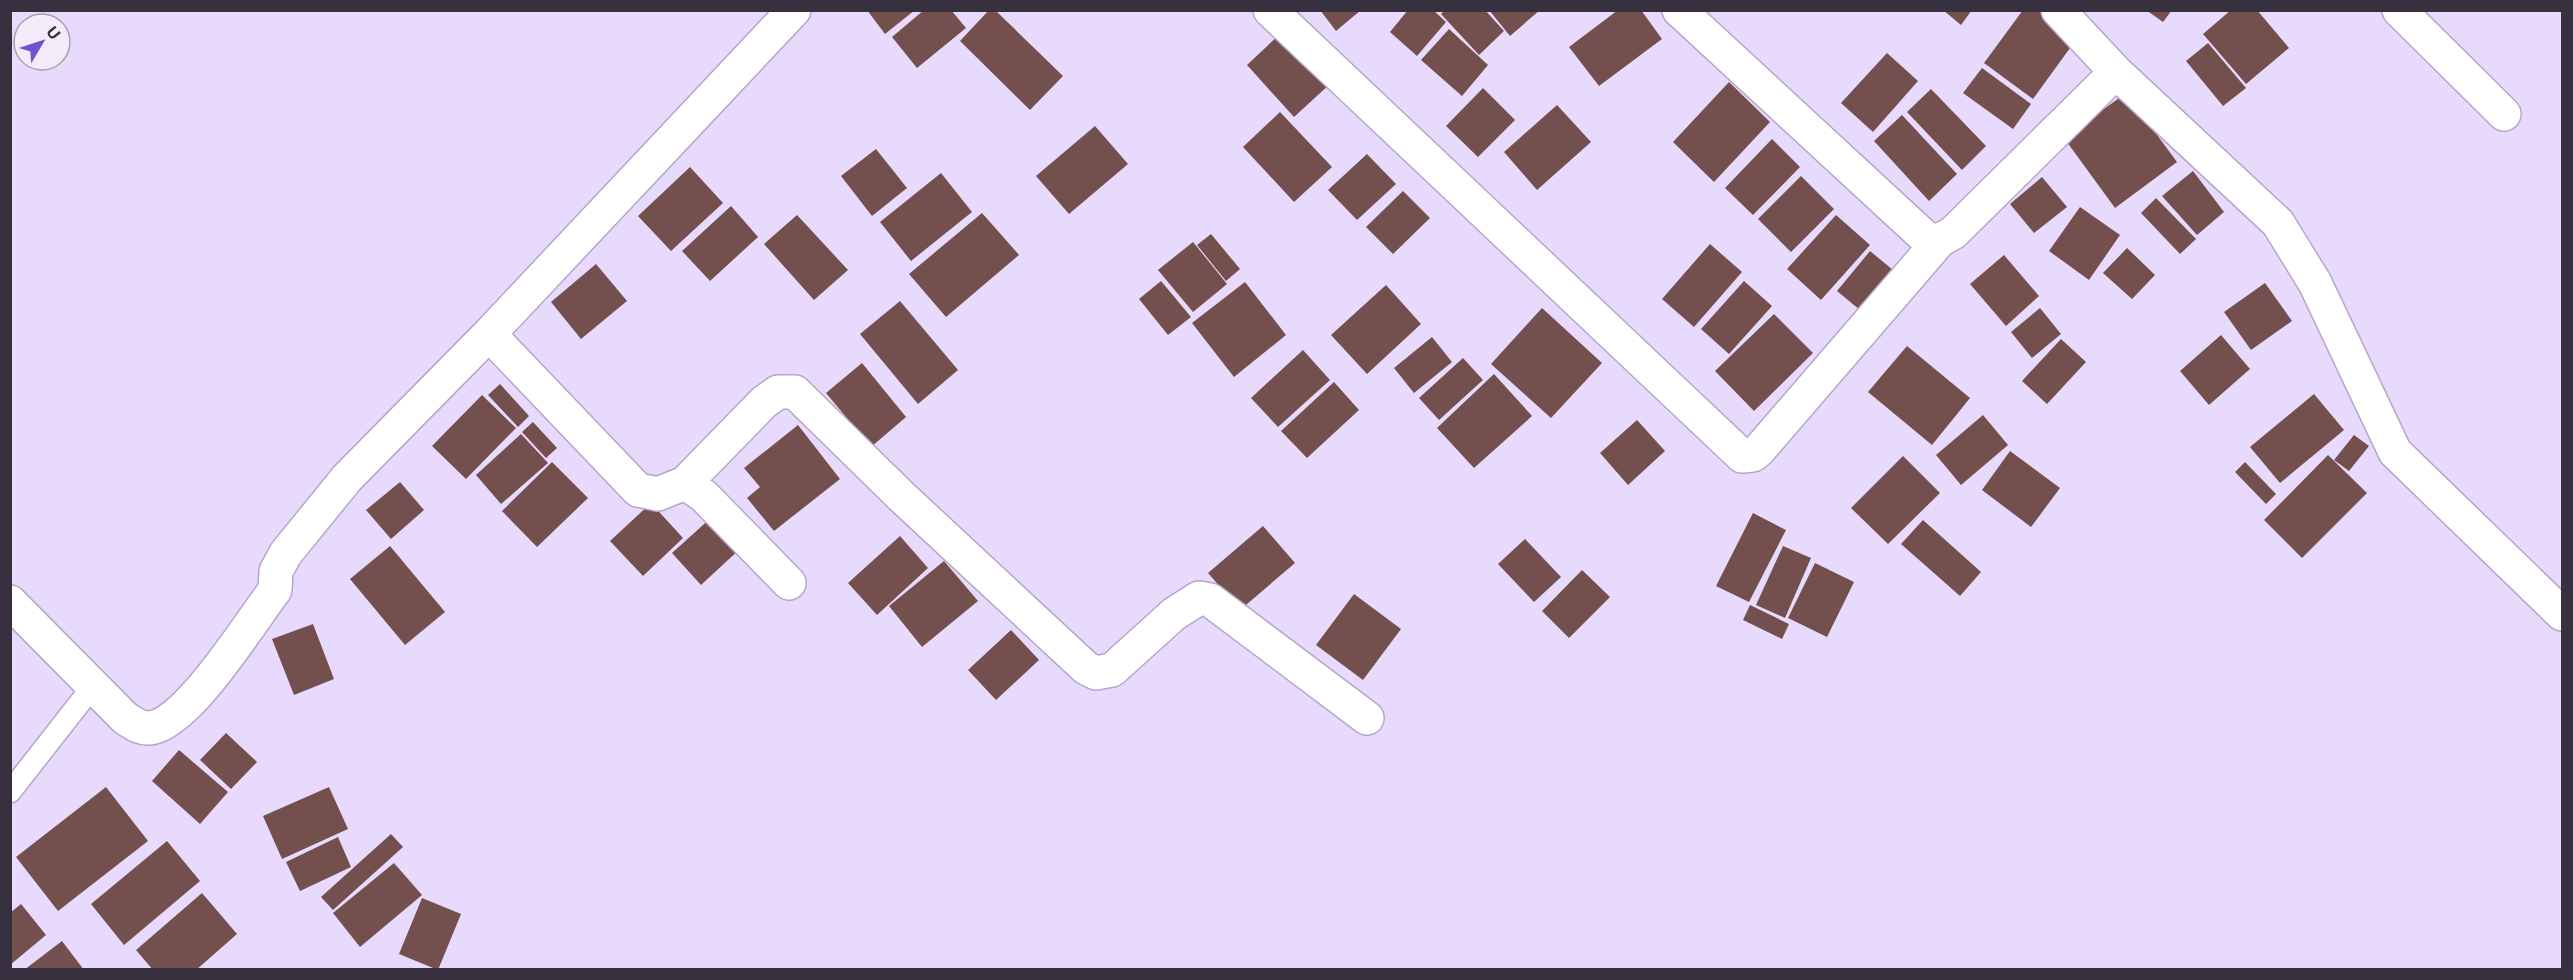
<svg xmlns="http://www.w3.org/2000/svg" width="2573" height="980" viewBox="0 0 2573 980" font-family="'Noto Sans',sans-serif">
	<rect width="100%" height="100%" fill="#e8dafd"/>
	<path fill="#734f4d" d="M867,10h48l-30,24z
		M924,10h27l15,18 -49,40 -25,-31z
		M989,10h6l68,66 -33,34 -70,-69z
		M1320,10h41l-25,21z
		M1408,10h25l13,12 -29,34 -27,-24z
		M1445,10h40l19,21 -25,24 -38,-41z
		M1489,10h51l-30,26z
		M1618,10h23l21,29 -63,47 -30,-39z
		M1943,10h29l-11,15z
		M2023,10h19l36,27 -45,62 -49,-36z
		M2146,10h26l-9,12z
		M2231,10h26l32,38 -43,36 -43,-50z
		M1449,29l39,36 -26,31 -41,-36z
		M1283,31l48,52 -37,34 -47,-52z
		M2208,43l38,45 -23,18 -37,-45z
		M1887,53l31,28 -45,51 -32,-29z
		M1982,68l49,36 -18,25 -50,-36z
		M1729,82l41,40 -56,60 -41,-40z
		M1483,88l32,32 -37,37 -32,-31z
		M1931,89l55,57 -24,24 -55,-58z
		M2126,93l51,69 -62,46 -51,-70z
		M1557,105l34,37 -54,48 -33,-38z
		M1280,112l52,55 -38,35 -51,-55z
		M1902,115l55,59 -28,27 -55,-60z
		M1095,126l33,38 -59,50 -33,-38z
		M1772,139l28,28 -47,48 -28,-27z
		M876,149l31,39 -35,28 -31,-40z
		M1367,154l29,30 -39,36 -29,-30z
		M690,167l33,36 -52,48 -33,-35z
		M2193,171l31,41 -27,23 -35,-39z
		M941,173l31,39 -61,49 -31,-39z
		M1801,176l33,33 -43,43 -33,-33z
		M2042,177l25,30 -33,26 -24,-29z
		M1403,191l27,27 -37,36 -27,-27z
		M2156,198l40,41 -16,15 -39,-41z
		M731,206l27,31 -48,44 -28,-30z
		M2080,207l40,28 -31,45 -40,-29z
		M982,213l37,42 -73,62 -37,-43z
		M797,215l51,55 -34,30 -50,-56z
		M1836,215l34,30 -49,55 -34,-31z
		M1211,234l29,35 -14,12 -29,-36z
		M1193,242l34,42 -34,28 -35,-42z
		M1710,244l32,28 -48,55 -32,-28z
		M2127,248l28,27 -23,24 -29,-26z
		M1870,251l34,28 -33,40 -34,-28z
		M2004,255l35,41 -33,30 -36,-42z
		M596,264l31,37 -46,38 -30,-37z
		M1161,281l30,36 -23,18 -29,-36z
		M1744,281l28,25 -43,48 -28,-25z
		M1245,282l41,53 -52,42 -42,-54z
		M2265,283l27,38 -41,29 -27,-38z
		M1386,285l35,39 -54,50 -36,-39z
		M900,301l58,69 -40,34 -58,-70z
		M1542,308l60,55 -51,55 -60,-54z
		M2040,308l21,26 -29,24 -21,-26z
		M1774,314l39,39 -59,58 -39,-40z
		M2221,335l29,34 -41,36 -29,-34z
		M1432,337l20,25 -38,31 -20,-25z
		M2061,339l25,23 -39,42 -25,-23z
		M1907,346l63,52 -38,47 -64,-53z
		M1303,350l27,30 -52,47 -27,-29z
		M1463,358l20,22 -44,40 -20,-22z
		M862,363l44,54 -35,30 -45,-54z
		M1494,374l38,42 -58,52 -37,-40z
		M1334,382l25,28 -52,48 -26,-27z
		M500,384l29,32 -11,11 -30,-32z
		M2314,394l30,36 -64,53 -30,-36z
		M482,395l34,33 -50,51 -34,-33z
		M1983,415l25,30 -47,40 -25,-30z
		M1637,420l28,31 -37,34 -28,-32z
		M533,422l24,26 -11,10 -24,-26z
		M798,425l42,54 -66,52 -27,-33 13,-11 -16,-19z
		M521,434l27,29 -47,41 -25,-29z
		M2354,435l15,11 -20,25 -15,-11z
		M2010,451l50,37 -29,39 -49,-37z
		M2328,455l39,38 -65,65 -38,-38z
		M1903,456l37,37 -52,51 -37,-36z
		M552,462l36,36 -51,49 -35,-36z
		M2245,462l31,32 -10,10 -31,-32z
		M400,482l24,28 -33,29 -25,-29z
		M651,503l32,35 -40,38 -33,-35z
		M1753,513l33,17 -37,72 -33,-16z
		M713,516l29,31 -41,38 -29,-32z
		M1923,520l58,52 -21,24 -59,-52z
		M1263,526l32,37 -55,47 -32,-37z
		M900,536l28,32 -51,47 -29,-32z
		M1525,539l36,38 -27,25 -36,-38z
		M390,546l55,66 -40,33 -55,-66z
		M1783,546l28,12 -26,60 -29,-13z
		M944,561l34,40 -56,46 -33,-41z
		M1815,563l39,19 -27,55 -39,-19z
		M1582,570l28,27 -41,41 -27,-27z
		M1354,594l47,35 -38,51 -47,-35z
		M1750,605l39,19 -7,15 -39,-19z
		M313,624l21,55 -40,16 -22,-56z
		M1011,630l28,30 -43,40 -28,-30z
		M226,733l31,29 -26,27 -31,-29z
		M179,750l49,42 -28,32 -48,-43z
		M106,787l42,54 -90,70 -42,-54z
		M329,787l19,42 -66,30 -19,-43z
		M391,834l12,13 -70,63 -12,-13z
		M338,837l13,30 -51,24 -14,-29z
		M167,841l33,40 -76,64 -33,-41z
		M394,863l28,32 -62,52 -27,-34z
		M202,893l35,41 -41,36h-43l-17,-20z
		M422,898l39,16 -23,56 -39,-16z
		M21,904l25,31 -36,30v-52z
		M62,941l22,29h-60z"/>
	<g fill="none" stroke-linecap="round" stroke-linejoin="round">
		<g stroke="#b4a7c8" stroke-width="24">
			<path id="lane" d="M10,792l83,-106"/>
		</g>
		<g stroke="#b4a7c8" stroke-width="36">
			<path id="street" d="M1270,10l472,446 11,-1 6,-5 181,-210
				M1679,10l249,230h12l13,-7 163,-161
				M2058,10l58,62 162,151 37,60 80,169 167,162
				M2399,10l105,104
				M489,334l149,156 20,4 27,-11 19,13 85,87
				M685,483l79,-81 14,-10h17l106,104 185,172 10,5 16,-3 62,-56 25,-16 11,2 157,118
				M10,602l115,116c8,5 15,11 25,10 38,-4 101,-107 125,-138l1,-19 10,-18 61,-75 142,-144 305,-324"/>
		</g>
		<use href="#lane" stroke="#fff" stroke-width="21"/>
		<use href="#street" stroke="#fff" stroke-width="33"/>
	</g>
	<rect width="2573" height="980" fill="none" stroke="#37313f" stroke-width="24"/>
	<g transform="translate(42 42) rotate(51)"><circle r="28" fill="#f1ebfa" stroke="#a7a1af" stroke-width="1.5"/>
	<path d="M0-4.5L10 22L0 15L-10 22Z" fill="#6a57d0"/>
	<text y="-9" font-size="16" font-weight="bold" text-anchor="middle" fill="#37313f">U</text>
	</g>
</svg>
